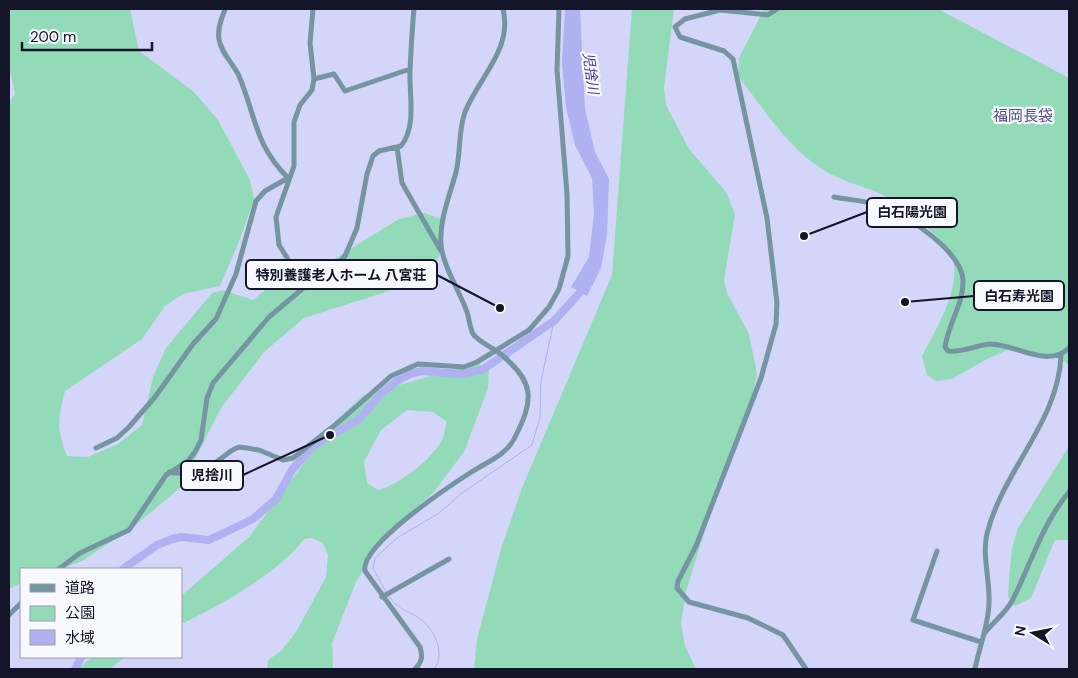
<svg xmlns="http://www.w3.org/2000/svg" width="1078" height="678" viewBox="0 0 1078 678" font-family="'DM Sans','Noto Sans JP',sans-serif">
	<rect width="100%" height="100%" fill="#d3d5f9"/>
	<path fill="#93dbb8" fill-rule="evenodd" d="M9,9h121l9,42 55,41 24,28 32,60 4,19 -14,40 -20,47 -37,8 -18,12 -23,33 -77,52c-7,27 -9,38 2,65l21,1 30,-13 24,-19 11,-48 13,-29 46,-55 11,-3 30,10 26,-22 47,-14 73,-45 25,-6 17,6 1,21 -3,17 -50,34 -85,27 -40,34 -43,56 -40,79 -49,41 -50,33 -22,8h-39v14l-12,6v-486l6,-9 -6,-28z
		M632,9h42l-10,78 2,18 23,44 37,43 9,22 -11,66 3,13 22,41 8,40 -9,40 -16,31 -46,146 -5,33 4,22 11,23h-222l3,-30 24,-90 21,-61 90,-213z
		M764,9h174l131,69v286l-12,-6 -45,-10 -25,11 -35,20 -16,2 -9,-6 -5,-19c13,-25 44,-75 28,-103 -9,-15 -22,-25 -35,-34 -11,-8 -22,-19 -34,-25 -20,-9 -41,-13 -59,-25 -35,-22 -59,-61 -84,-93l1,-18z
		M477,363l12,7 -1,18 -24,64 -31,41 -48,42 -29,47 -24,61 1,26h-66l1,-9 13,-9 15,-19 30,-55 2,-22 -5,-12 -11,-5 -8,1c-24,33 -86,68 -123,85v-28l68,-59 88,-118 27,-24zM407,410l26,2 14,10c-2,5 -2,11 -4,16 -9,20 -44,47 -65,52l-11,-7 -3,-21 17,-32z
		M1069,446v94h-14l-24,58 -16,8 -7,-9 1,-18 3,-31 6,-20z
		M93,657h32l-15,12h-33z"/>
	<path fill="#afb1f0" d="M565,9h15l5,100 10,43 14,27 -2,56 -6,33 -14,28 -16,-9 18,-30 5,-44 -2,-35 -17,-33 -9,-37 -4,-44z"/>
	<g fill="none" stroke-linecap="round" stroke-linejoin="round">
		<path stroke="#afb1f0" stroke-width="1" d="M386,592l-13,-24 2,-10 22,-20 42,-25 23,-20 70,-48 8,-28 1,-36 13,-60
			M388,595c12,17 20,15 34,25 13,10 24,36 12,49"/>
		<path stroke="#afb1f0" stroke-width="8" d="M123,569l34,-24 15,-6 9,-2 28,3 44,-21 23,-20 16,-29 21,-24 45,-26 25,-28 14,-11 13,-7 12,-3 39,3 21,-4 72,-49 32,-35
			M75,669l6,-12"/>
		<path stroke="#7495a1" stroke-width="5" d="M225,9c-3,9 -8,19 -6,30 2,14 14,24 20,37 17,40 15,68 49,102
			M313,9l-3,34 4,36 -2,11 -12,15 -6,17v44l-18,51 3,28 12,19 40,7
			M777,9l-9,6 -48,-5 -35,9 -10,8 5,10 44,14 9,8 34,159 10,85 -1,21 -15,54 -20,52 -45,116 -18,35 -1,7 12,14 59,16 35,17 23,34
			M314,79l20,-5 11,17 65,-22
			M397,147l5,36 39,68
			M834,197c16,3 34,4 49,9 24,9 79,46 80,74 1,23 -15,44 -18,67l3,4c14,2 28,-6 42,-7 26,0 57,25 79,4
			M96,448l21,-10 12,-11 26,-30 38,-53 23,-25 20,-45 20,-73 9,-10 23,-13
			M169,472c22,4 37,-1 54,-15 6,-4 10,-9 17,-10l19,3 24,10 10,-2 47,-37 51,-45 27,-12 46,3 13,-5 52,-32 20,-23 10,-18 9,-33 -1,-62 -10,-124 2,-61
			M937,551l-24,69 68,22
			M59,569l21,-16 49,-23 37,-55 21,-13 8,-10 6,-12 6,-42 6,-15 56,-66 38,-32 24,-14 14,-15 12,-28 10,-54 6,-18 6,-5 22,-5c16,-20 8,-52 9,-75 1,-21 2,-42 4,-62
			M382,597l67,-38
			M9,615l12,-12
			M984,634c9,-12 21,-20 28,-33 19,-37 30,-77 57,-109
			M415,669c7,-7 8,-12 5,-22l-55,-76c-5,-26 86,-86 108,-100 14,-9 33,-16 41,-32 21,-40 21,-58 -16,-87 -7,-5 -20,-11 -25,-18 -3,-6 -4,-16 -6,-22 -7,-20 -24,-46 -26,-67 -2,-25 9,-50 15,-73 5,-20 2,-41 9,-60 14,-35 48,-63 38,-103
			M975,669c4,-22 14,-44 14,-67 1,-24 -8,-49 -1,-72 17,-62 71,-110 73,-175"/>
	</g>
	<g text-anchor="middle" stroke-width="4.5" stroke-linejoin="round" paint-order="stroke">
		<g font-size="14" font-style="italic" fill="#423d87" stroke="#f8f9ff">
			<text transform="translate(591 73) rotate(82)" y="5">児捨川</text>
		</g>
		<g font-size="15" fill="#505183" stroke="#f8f9ff">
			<text x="1023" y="121">福岡長袋</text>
		</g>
	</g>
	<path fill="none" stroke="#15152a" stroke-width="2" d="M804 236L867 212M500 308L437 275M905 302L974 296M330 435L243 475"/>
	<g fill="#15152a" stroke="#f8f9ff" stroke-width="2">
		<circle cx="804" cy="236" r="5"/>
		<circle cx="500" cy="308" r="5"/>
		<circle cx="905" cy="302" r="5"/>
		<circle cx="330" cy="435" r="5"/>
	</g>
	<g fill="#f8f9ff" stroke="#15152a" stroke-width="2">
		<rect x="867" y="198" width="90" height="29" rx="5"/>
		<rect x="246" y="260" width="191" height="29" rx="5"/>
		<rect x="974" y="281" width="90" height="29" rx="5"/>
		<rect x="181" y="461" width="62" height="29" rx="5"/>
	</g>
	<g font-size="14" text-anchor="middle" font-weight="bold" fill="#15152a">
		<text x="912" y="217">白石陽光園</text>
		<text x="341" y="280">特別養護老人ホーム 八宮荘</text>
		<text x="1019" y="301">白石寿光園</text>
		<text x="212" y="480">児捨川</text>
	</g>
	<rect width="1078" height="678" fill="none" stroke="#15152a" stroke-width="20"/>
	<rect x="20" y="568" width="162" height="90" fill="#f8f9ff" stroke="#9d9eaa"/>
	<rect x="30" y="584" width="25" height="8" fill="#7495a1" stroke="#9d9eaa"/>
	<text x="65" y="593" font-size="15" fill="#15152a">道路</text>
	<rect x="30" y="606" width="25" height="15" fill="#93dbb8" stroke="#9d9eaa"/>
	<text x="65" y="618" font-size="15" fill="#15152a">公園</text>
	<rect x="30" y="630" width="25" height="15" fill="#afb1f0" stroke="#9d9eaa"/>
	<text x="65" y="643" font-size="15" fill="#15152a">水域</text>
	<g transform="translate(1033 633) rotate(280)" stroke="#f8f9ff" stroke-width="4" paint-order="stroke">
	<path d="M0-4L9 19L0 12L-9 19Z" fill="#15152a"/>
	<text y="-8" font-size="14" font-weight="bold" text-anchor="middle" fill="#15152a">N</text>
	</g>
	<path d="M22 42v8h130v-8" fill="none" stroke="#15152a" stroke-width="2.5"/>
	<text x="30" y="42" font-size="15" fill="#15152a" stroke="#f8f9ff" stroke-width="4" paint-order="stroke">200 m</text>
</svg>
